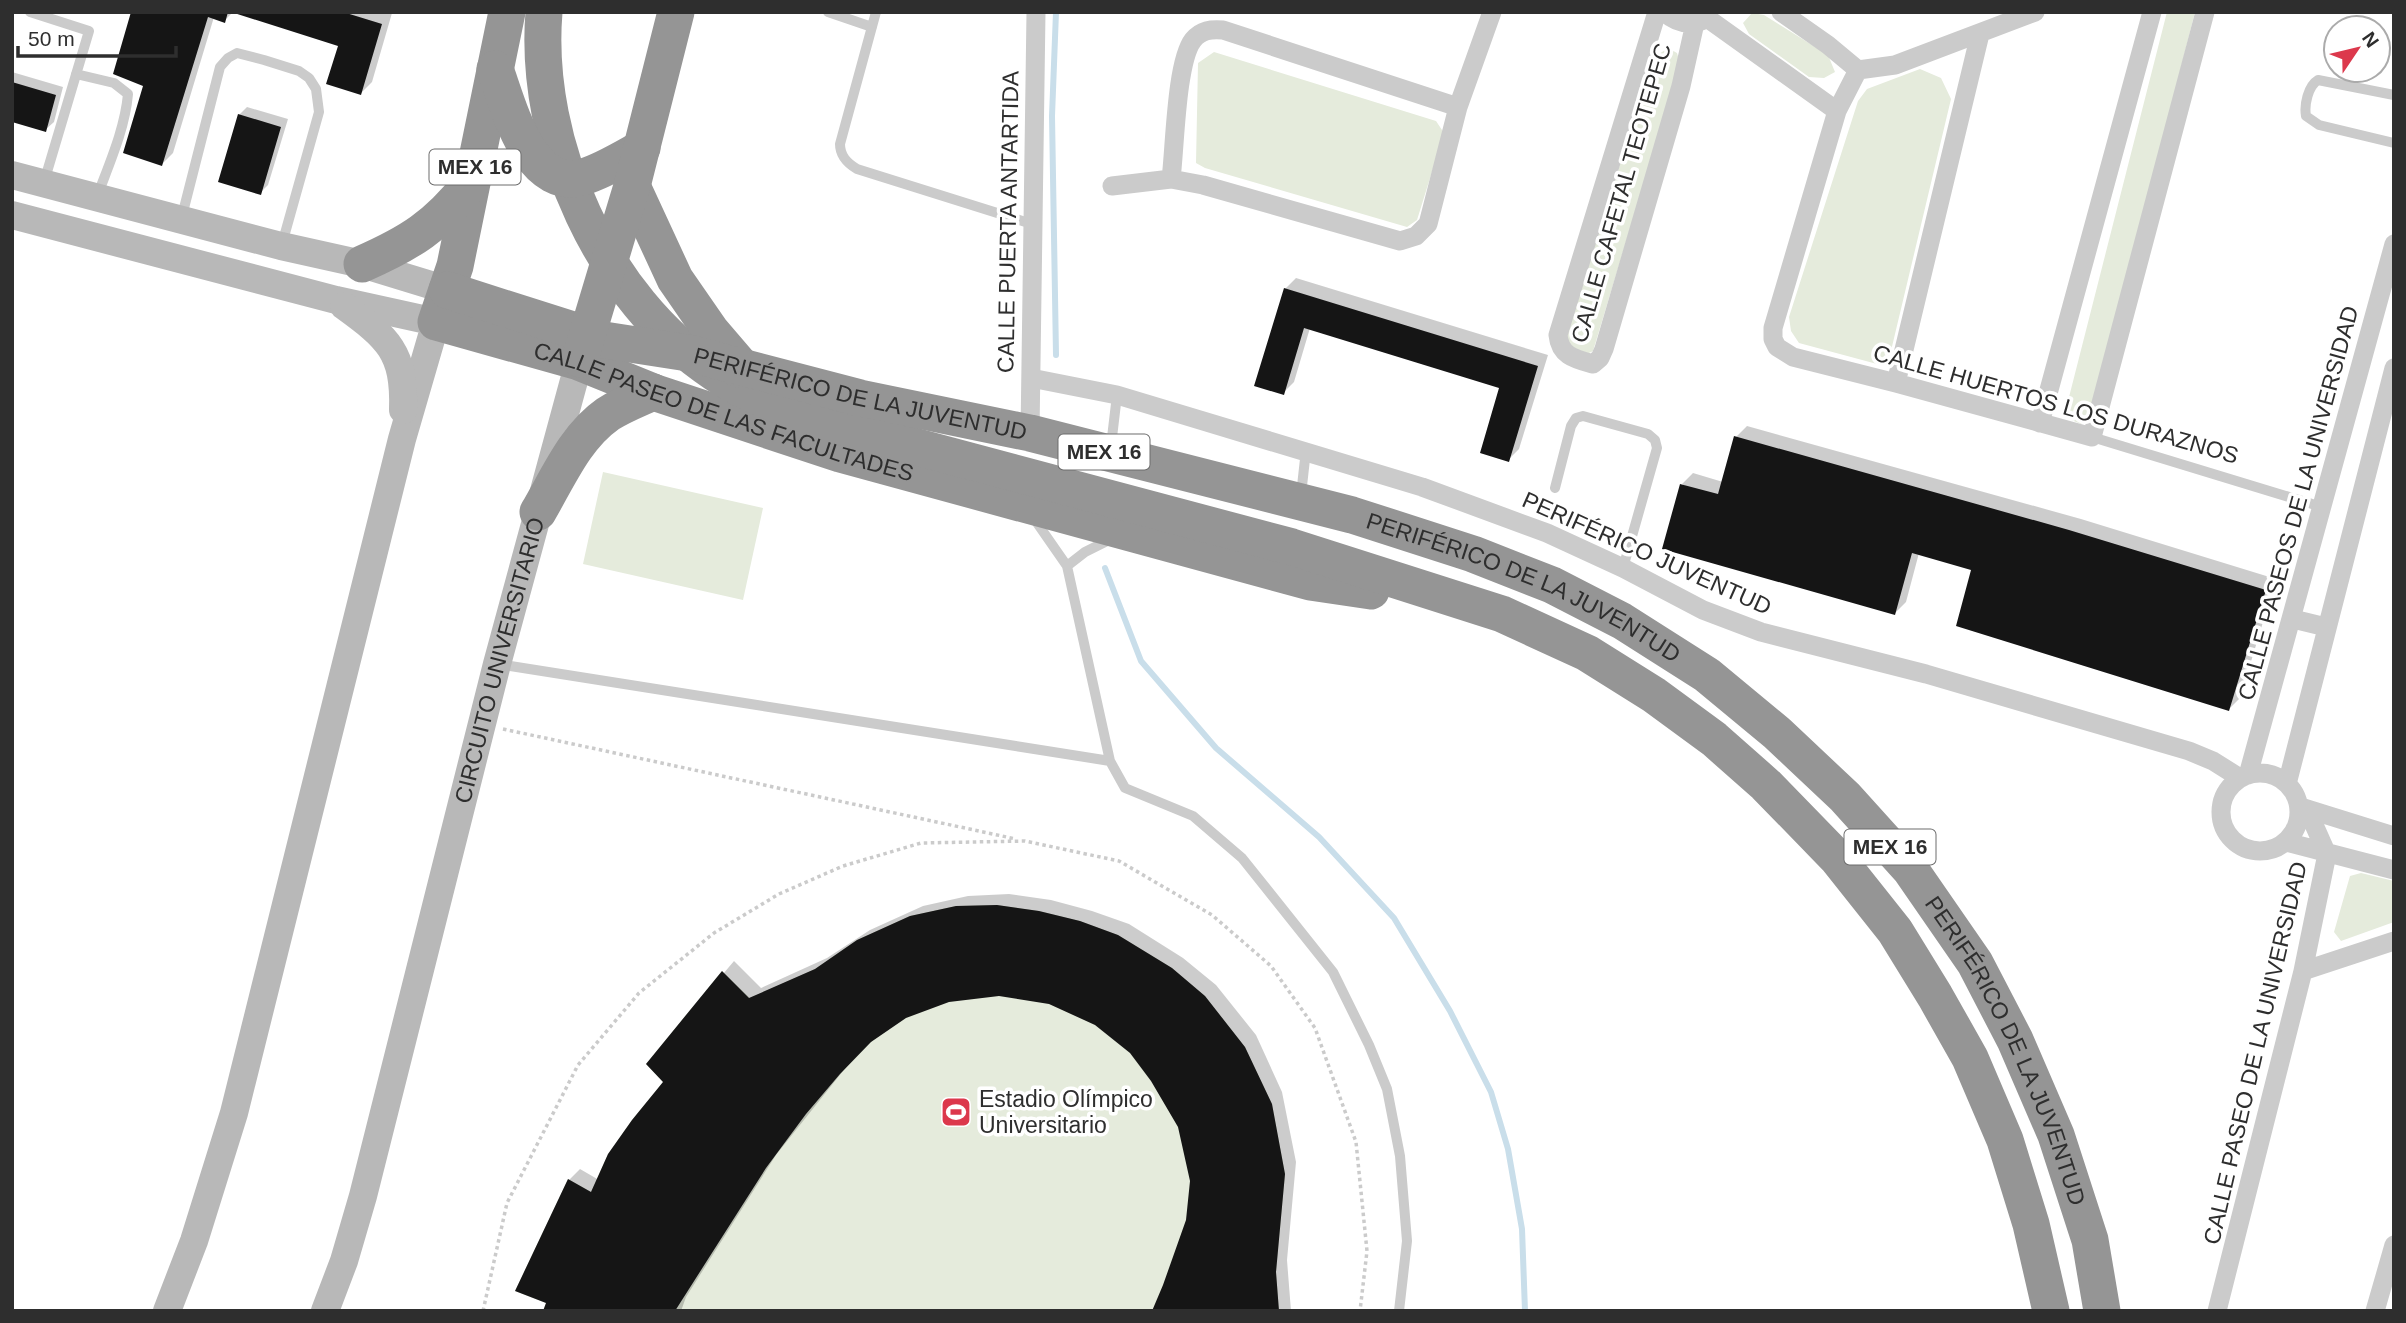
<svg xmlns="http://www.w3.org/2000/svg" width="2406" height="1323" viewBox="0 0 2406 1323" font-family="Arial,sans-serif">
	<rect width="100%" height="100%" fill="#fff"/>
	<path fill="#e5ebdc" d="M2167,12h28l-101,399 -13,13 -12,-5 -2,-14z
		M1752,13l12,2 64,40 7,17 -11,6 -15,-1 -60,-43 -6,-11z
		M1668,48l9,5 3,10 -87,288 -12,6 -15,-18 87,-281z
		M1214,52l222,69 8,12 -27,87 -10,7 -202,-59 -9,-5 2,-100z
		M1920,69l21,9 10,21 -61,256 -13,9 -78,-21 -8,-12 -2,-14 69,-216 9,-12z
		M603,472l160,36 -20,92 -160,-36z
		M2361,873l33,8v41l-53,19 -7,-9 16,-56z
		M997,905l42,6 41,10 38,14 54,33 33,28 40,51 27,57 13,70 -9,98 3,39h-736l3,-8 -31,-12 53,-112 23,13 17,-38 24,-34 31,-38 -17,-18 76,-93 28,27 65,-29 42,-29 53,-24 46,-10z"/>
	<path fill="#0003" d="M133,12h100l-9,9 -10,-4 -41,136 -11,11z
		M235,12h155l2,1 -20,69 -11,11 -21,-48z
		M12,72l51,15 -9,35 -9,8 -33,-10z
		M247,107l41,12 -20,66 -8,8 -21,-78z
		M1296,278l252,77 -29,94 -11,11 -7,-73 -191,-59 -16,54 -11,11 2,-104z
		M1747,426l334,93 195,60 -36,119 -11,11 -256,-140 -54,-16 -13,49 -11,11 -213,-129 11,-11 30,9 13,-45z
		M1009,894l42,6 41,11 37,13 54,34 33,27 40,50 26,57 14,70 -9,98 4,51h-137l34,-90 4,-40 -13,-55 -26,-46 -21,-29 -36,-28 -47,-20 -50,-9 -50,6 -44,16 -34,24 -20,21 -75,94 -90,142 -5,14h-136l24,-131 11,-11 19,11 66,-99 -17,-18 86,-102 27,27 66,-30 43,-28 53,-24 45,-10z"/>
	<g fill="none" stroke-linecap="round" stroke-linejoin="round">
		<path stroke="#c9deea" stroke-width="6" d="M1056,355l-4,-239 4,-104
			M1105,568l36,93 75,87 103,89 75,81 56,93 41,81 17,57 14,80 3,82"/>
	</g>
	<path fill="#151515" d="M131,12h97l-3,11 -17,-6 -46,149 -39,-13 20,-67 -30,-12z
		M231,12h112l39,12 -21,71 -35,-11 12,-38z
		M12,82l44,13 -10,37 -34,-10z
		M238,114l43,13 -20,68 -43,-13z
		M1284,288l254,78 -29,96 -29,-9 19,-65 -195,-60 -20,67 -30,-9z
		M1734,436l335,94 197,60 -37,121 -273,-85 15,-56 -59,-17 -17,62 -233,-66 18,-65 38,10z
		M997,905l42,6 41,10 38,14 54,33 33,28 40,51 27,57 13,70 -9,98 3,39h-127l11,-26 23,-65 4,-39 -12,-54 -27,-46 -21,-28 -35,-28 -46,-21 -50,-8 -50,6 -43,16 -35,24 -31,32 -34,40 -40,54 -91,143h-132l3,-8 -31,-12 53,-112 23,13 17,-38 24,-34 31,-38 -17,-18 76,-93 27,27 66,-29 42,-29 53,-24 46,-10z"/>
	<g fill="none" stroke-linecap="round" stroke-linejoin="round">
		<path stroke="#cbcbcb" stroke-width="3.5" stroke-dasharray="3.5 3.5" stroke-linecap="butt" d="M503,729l513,110
			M483,1311l24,-108 71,-138 61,-72 75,-60 65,-39 64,-28 78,-23 104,-2 94,20 93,54 59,51 44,62 41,114 11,109 -7,60"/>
		<path stroke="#cbcbcb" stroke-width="10" d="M30,12l59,19 -45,151
			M828,12l44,15
			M876,12l-36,132c0,12 7,19 17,25l175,55
			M76,74l38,9 14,11c-3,34 -18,68 -30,100
			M2394,95l-76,-15c-10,6 -14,25 -12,36l13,9 75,18
			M182,216l38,-149 8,-9 9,-5 27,7 35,11 10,7 7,11 3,23 -37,132
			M2092,437l230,70
			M1111,446l6,-51
			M1555,488l16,-62 5,-8 7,-2 65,18 7,6 2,8 -34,120
			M1301,495l5,-45
			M1035,520l32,46 43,195 15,27 68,28 49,42 91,114 36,73 18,44 13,67 7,85 -8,70
			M1067,566l18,-14 26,-13
			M498,664l612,97"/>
		<path stroke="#cbcbcb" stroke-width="19" d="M1657,12l-99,323c2,21 17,24 35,29l7,-6 4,-9 77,-263 14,-63
			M1664,12c12,11 25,14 40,8
			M1781,12l47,33 30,25 37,-5 140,-53
			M1707,18l130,93
			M1858,70l-21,41 -64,217v11l4,8 16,10 103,26 196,54 113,-425
			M1458,107l-235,-77c-12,-1 -22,0 -30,10 -17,22 -18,108 -22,139l32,6 197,56 16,-5 12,-12 30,-117 34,-95
			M1112,186l59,-7
			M1031,378l86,17 305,92 125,46 76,35 80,42 58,22 165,42 263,77 24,10 27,17
			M1896,383l84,-349
			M2040,423l112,-411
			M1030,433l6,-421
			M2293,619l33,8
			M2221 812a39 39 0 1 1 78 0a39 39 0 1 1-78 0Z
			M2248,775l146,-531
			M2287,784l107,-416
			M2301,807l93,29
			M2286,842l108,28
			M2303,971l91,-30
			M2217,1311l86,-340 24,-117 -20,-45
			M2375,1311l19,-66"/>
		<g stroke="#b8b8b8" stroke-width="28">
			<path d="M12,175l269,71 81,18 85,26"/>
			<path d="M12,215l324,85 100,22 -34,117 -168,674 -40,128 -27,70"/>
			<path d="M344,306c44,32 61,46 59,104"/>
			<path id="s1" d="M325,1311l19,-50 19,-65 134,-532 82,-302"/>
		</g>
		<g stroke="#959595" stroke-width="37">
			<path id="s2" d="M507,12l-52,254 -19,56 143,40 74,30 187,62 470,128 61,9"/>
			<path d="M544,12c-11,133 59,287 171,361 38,26 83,39 127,54l450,120 210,67 85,39 67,42 60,44 52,46 71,73 58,73 40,65 35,62 35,82 26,84 20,87"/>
			<path d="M495,69c13,35 34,124 88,108 20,-6 41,-19 59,-29"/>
			<path d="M632,186l43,93 36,52 30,35 -3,3"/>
			<path d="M362,264c48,-21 75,-38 108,-80"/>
			<path id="s3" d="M447,290l157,50 84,13 172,45 170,35 322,82 121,39 79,31 70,36 85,54 70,58 68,64 65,72 65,94 40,77 41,95 34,105 12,71"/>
			<path d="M580,359l52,-173 44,-174"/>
			<path d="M538,512c20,-34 37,-75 70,-98 14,-9 30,-15 45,-22"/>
		</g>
	</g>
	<defs>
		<g id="stadium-square" transform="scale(1.575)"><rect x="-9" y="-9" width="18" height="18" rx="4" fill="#dc384c" stroke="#fff"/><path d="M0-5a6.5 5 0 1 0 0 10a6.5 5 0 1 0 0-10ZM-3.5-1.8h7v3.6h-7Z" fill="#fff"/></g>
	</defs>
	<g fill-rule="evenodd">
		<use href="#stadium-square" x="956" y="1112"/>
	</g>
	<g text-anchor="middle" stroke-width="7" stroke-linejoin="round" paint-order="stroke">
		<g fill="#fff" stroke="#6d6d6d" stroke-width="2">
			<rect x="429.5" y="149.5" width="91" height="35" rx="5"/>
			<rect x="1058.5" y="434.5" width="91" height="35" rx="5"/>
			<rect x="1844.5" y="829.5" width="91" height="35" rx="5"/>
		</g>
		<g font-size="21" font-weight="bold" fill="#2e2e2e">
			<text x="475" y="174">MEX 16</text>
			<text x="1104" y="459">MEX 16</text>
			<text x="1890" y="854">MEX 16</text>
		</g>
		<g font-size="23" fill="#2e2e2e" stroke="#fff">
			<text transform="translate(1621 193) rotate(-74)" y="8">CALLE CAFETAL TEOTEPEC</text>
			<text transform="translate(1008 222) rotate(-89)" y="8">CALLE PUERTA ANTARTIDA</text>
			<text dy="8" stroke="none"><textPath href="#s3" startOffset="427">PERIFÉRICO DE LA JUVENTUD</textPath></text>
			<text transform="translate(2056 404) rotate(16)" y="8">CALLE HUERTOS LOS DURAZNOS</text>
			<text dy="8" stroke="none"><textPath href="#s2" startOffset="620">CALLE PASEO DE LAS FACULTADES</textPath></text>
			<text transform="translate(2298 503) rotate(-75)" y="8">CALLE PASEOS DE LA UNIVERSIDAD</text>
			<text transform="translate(1647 553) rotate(24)" y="8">PERIFÉRICO JUVENTUD</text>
			<text dy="8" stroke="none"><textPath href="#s3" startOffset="1120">PERIFÉRICO DE LA JUVENTUD</textPath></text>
			<text dy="8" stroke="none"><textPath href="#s1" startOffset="674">CIRCUITO UNIVERSITARIO</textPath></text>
			<text dy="8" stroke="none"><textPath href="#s3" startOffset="1813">PERIFÉRICO DE LA JUVENTUD</textPath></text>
			<text transform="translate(2255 1053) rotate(-77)" y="8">CALLE PASEO DE LA UNIVERSIDAD</text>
		</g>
		<g font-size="23" fill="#2e2e2e" stroke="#fff" text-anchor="start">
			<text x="979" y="1107">Estadio Olímpico<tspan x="979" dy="26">Universitario</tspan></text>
		</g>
	</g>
	<rect width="2406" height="1323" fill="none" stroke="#2e2e2e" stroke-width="28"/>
	<g transform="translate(2357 49) rotate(55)"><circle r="33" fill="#ffffff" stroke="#ababab" stroke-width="2"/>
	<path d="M0-5L12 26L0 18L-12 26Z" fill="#dc384c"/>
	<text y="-10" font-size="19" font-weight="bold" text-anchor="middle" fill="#2e2e2e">N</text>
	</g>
	<path d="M18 46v10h158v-10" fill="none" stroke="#2e2e2e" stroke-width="3.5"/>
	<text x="28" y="46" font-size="21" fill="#2e2e2e" stroke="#ffffff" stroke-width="5" paint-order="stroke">50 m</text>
</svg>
